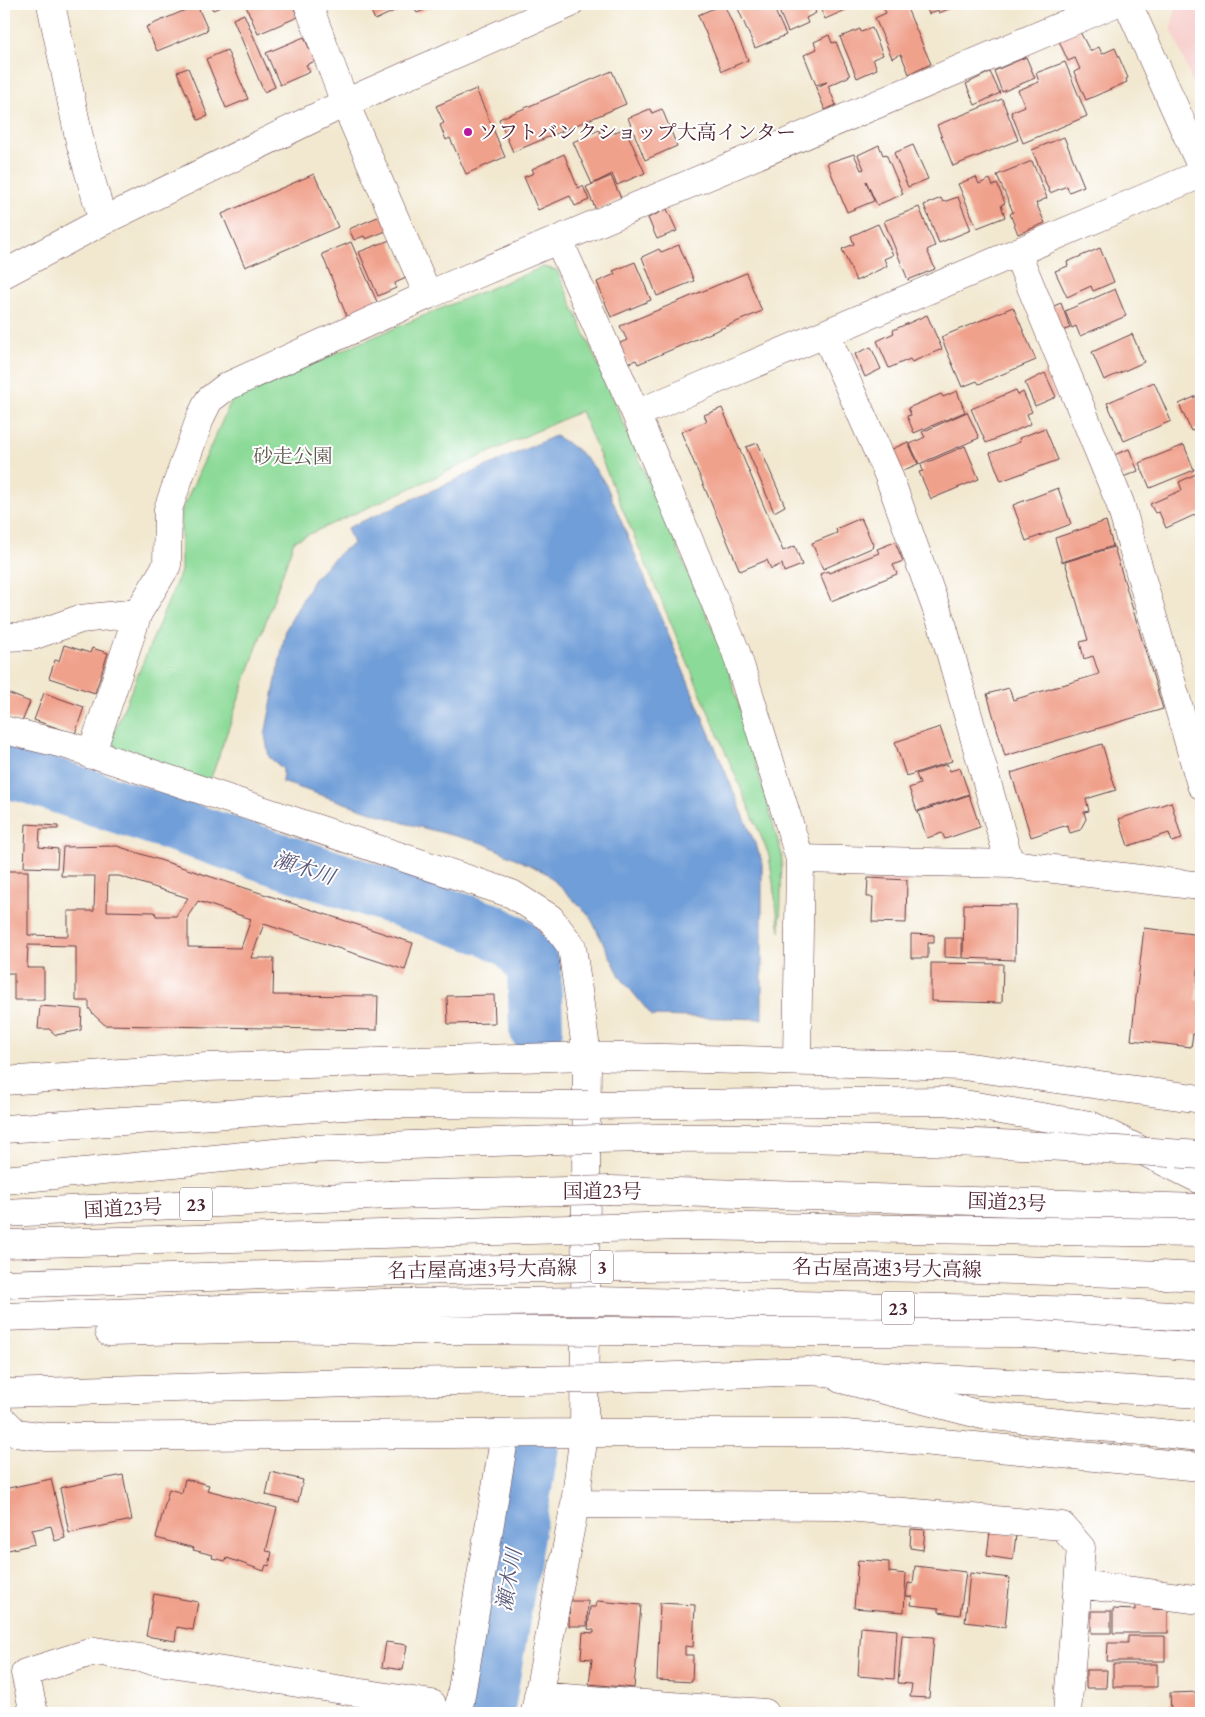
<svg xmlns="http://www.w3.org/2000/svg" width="1205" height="1717" viewBox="0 0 1205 1717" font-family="'EB Garamond','Noto Serif JP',serif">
	<rect width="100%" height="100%" fill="#fff"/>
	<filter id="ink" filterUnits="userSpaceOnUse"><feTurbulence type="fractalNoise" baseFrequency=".02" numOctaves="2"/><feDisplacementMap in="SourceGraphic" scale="10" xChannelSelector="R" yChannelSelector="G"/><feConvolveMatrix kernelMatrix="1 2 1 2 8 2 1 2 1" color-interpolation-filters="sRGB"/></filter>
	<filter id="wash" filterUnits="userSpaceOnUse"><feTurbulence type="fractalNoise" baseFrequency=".0096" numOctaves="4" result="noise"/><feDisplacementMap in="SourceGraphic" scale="20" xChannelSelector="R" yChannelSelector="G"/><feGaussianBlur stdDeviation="1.12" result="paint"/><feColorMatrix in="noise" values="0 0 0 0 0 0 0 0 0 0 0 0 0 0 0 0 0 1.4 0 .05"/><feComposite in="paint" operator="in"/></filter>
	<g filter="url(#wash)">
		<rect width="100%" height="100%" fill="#f2e8d0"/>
		<path fill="#f7d0ce" d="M1186,4h15v101l-30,-78 5,-19z"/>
		<path fill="#8cda98" stroke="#6b7c62" d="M543,267l14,3 168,387 57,198 -2,77 -11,-77 -188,-444 -287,130 -84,240 -92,-31 -7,-11 70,-168v-59l52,-115c104,-44 206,-89 310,-130z"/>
		<path fill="#6f9ed8" stroke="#5c5e82" d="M555,436c24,12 39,28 52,51l155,373v159l-110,-3 -31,-38 -32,-63 -43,-42 -63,-30 -79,-20 -122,-41 1,-13 -14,-12 -4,-22 21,-106 29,-52 27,-26 11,-7 -6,-16z"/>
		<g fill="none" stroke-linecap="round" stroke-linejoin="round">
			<path stroke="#6f9ed8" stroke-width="54" d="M4,771l23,5 464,154 25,14 18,24 2,60
				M487,1713l45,-267"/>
		</g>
		<g id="blocks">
			<path fill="#f0a18c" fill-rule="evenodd" d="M210,4h18l-15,6z
				M245,4h47l6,13 -40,17z
				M368,4h36l1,2 -30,14z
				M412,4h26l-21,9z
				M724,4l24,56 -26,11 -24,-56z
				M736,4h36l14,31 -31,13z
				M776,4h36l4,9 -10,5 2,5 -20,9z
				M818,4h41l-34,15z
				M885,4l21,2 25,58 -22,10 -8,-20 -9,4 -17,-40 11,-5 -4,-8z
				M925,4h36l-22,9 -1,-3 -9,4z
				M197,5l11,25 -51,21 -11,-24z
				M244,14l31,73 -11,5 -31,-73z
				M872,28l11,27 -10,4 4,10 -20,9 -17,-41 20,-8 1,3z
				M1079,30l11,21 9,-4 3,7 13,-6 13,30 -2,1 1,3 -41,18 -12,-28 6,-3 -5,-11 -7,3 -10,-22z
				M829,35l3,8 4,-1 14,34 -22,10 8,19 -11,5 -9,-22 11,-6 -11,3 -12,-30 13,-6 -3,-7z
				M304,37l11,24 -9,4 4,7 -30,13 -14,-32z
				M227,50l21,49 -22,9 -20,-49z
				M1026,57l9,21 -33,14 -8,-21z
				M1065,62l22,54 -64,27 -12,-31 14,-6 -7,-16 21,-8 -3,-9z
				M188,68l20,48 -10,4 -21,-48z
				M612,71l14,33 -113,48 -14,-33z
				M990,72l10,21 -25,12 -9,-21z
				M476,89l29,68 -39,17 -16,-36 -4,2 -6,-15 4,-2 -8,-17z
				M1002,99l16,41 -65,26 -16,-41z
				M650,109l2,4 10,-4 15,37 -32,14 -17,-42z
				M625,128l20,45 -28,12 -5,-11 -20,10 -19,-42 26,-12 3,8z
				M1064,137l20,49 -15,6 -2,-6 -17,7 -18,-43z
				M879,145l4,10 3,-1 17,40 -26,11 -11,-24 8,20 -27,11 -20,-49 27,-9 7,16 3,-1 -6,-14z
				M913,145l15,34 -20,8 -14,-34z
				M564,154l14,34 5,-2 6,14 -14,6 -5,-10 -32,14 -14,-33 10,-4 -2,-4z
				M1032,161l15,37 -11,5 9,20 -27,11 -8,-20 3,-2 -16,-37z
				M314,174l24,53 -93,40 -23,-53z
				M611,176l10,22 -25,12 -10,-23z
				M976,177l3,7 11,-5 3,7 4,-2 8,19 -4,2 4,12 -28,11 -19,-44z
				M958,197l13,33 -32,13 -15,-38 17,-7 2,4z
				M919,207l16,39 -8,4 8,19 -27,11 -24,-59z
				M667,209l10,22 -20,8 -9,-21z
				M385,214l6,15 -25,10 -2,-3 -10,4 -5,-11z
				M878,224l15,31 -9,4 3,7 -31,15 -14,-32 12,-5 -3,-8z
				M390,240l16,38 -11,5 1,5 -18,8 -19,-44z
				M351,242l27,62 -31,13 -25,-63z
				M679,245l15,36 -37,15 -15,-39 17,-8 2,3z
				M1100,248l14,34 -21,9 -2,-5 -24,11 -12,-26 13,-5 -1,-4z
				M635,262l16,38 -40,17 -14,-35 18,-8 -2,-3z
				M746,273l16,38 -124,53 -2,-4 -8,3 -8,-20 7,-3 -7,-14z
				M1115,289l11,27 -46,20 -4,-10 -4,2 -7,-17z
				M1061,303l9,25 -11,4 -10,-24z
				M1013,307l23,53 -57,24 -2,-3 -15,6 -21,-50z
				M927,315l15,34 -30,13 -2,-3 -21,9 -12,-27 17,-8 -1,-3z
				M1132,334l12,28 -40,18 -12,-28z
				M871,347l10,22 -16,8 -10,-23z
				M1045,373l11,24 -21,9 -10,-23z
				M1154,382l17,39 -47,20 -17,-38z
				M1016,390l2,5 5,-3 9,20 -5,2 4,10 -45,19 -15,-34z
				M957,391l8,21 -51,21 -7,-17 4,-1 -3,-7 33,-14 2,3z
				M1201,394v33l-10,4 -12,-27z
				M722,408l61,143 12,-5 7,19 -18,7 -2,-8 -11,5 -4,-9 -27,11 -59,-139 26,-11 -3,-6z
				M967,412l12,26 -60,26 -9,-20 15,-7 -3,-5z
				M1045,428l13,32 -57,21 -11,-28 30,-11 -1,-4z
				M908,442l10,22 -19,8 -9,-22z
				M758,443l27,63 -11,6 -28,-65z
				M1184,445l10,25 -44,18 -11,-25z
				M965,446l14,33 -48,20 -12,-27 4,-1 -2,-6z
				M1129,449l9,22 -15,6 -9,-22z
				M1196,474l5,12v26l-35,16 -7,-16 -4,1 -5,-9 32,-14 -3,-8z
				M1058,488l13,36 -45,17 -13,-36z
				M861,518l13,29 -51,22 -11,-26 25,-10 -1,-4z
				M1106,521l7,25 -51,16 -7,-24z
				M895,542l8,19 -10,4 4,9 -66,27 -11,-27 8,-3 1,2 50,-20 -2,-4z
				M1114,547l49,162 -158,47 -18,-62 22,-6 4,12 86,-26 -6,-18 -9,3 -4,-17 8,-2 -23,-78z
				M64,645l26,8 2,-5 16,5 -13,40 -46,-15 6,-18 4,1z
				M5,692l25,10 -8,20 -18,-6z
				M44,693l40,14 -9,27 -41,-14z
				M940,727l12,34 -46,15 -11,-34z
				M1102,744l14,46 -30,9 3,12 -5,1 2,7 -6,11 -10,3 -3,-8 -36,12 -20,-64z
				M947,764l3,7 10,-3 9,26 -52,17 -8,-23 11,-4 -4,-10z
				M969,795l11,32 -35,12 -3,-6 -15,5 -9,-26z
				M1171,802l11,37 -10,3 -3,-9 -41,13 -9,-27z
				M26,824l32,2v3h-18l-1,18 19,2 -1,19 -33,-1z
				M117,846l296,97 -8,27 -141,-46 -13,34h23l-1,37 105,1 -1,34 -272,-5 -12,-11 -4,-6v-7h-13v-55l-48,-1 -1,23h17v32h-30v-27h-10v-102h24v64l40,1v-25h26l1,-35h-34l2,-29zM108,876h11l69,22 -12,18h-20l-1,-4 -48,-1zM198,901l53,18 -10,29 -53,-1v-31z
				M868,878l39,2 -1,43 -34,-1 1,-25h-6z
				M964,904l52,1 -1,55 -52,-2z
				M1144,928l57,7 -5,65 5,1v18l-2,16 -6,-1 -2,13 -60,-7z
				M911,934l23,1v8h-6v15h-17z
				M945,938h17v20l-17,-1z
				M931,963l72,1 -1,39 -71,-2z
				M494,995l1,28 -47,1 -1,-28z
				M40,1006l42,3 -1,21 -25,5 -7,-6h-11z
				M271,1472l32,8 -5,22 -32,-7z
				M123,1475l9,45 -63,13 -9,-45z
				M51,1479l14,59 -10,3 -4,-15 -19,4 3,14 -31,7v-62z
				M185,1479l24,6 -2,5 70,18 -11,43 6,1 -3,14 -3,-1 -2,6 -37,-13 -1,3 -14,-3 1,-3 -20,-5 1,-2 -38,-10 13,-49 13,4z
				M911,1529l14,1 -2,20 -13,-2z
				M990,1531l26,4 -3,25 -26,-4z
				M858,1560l31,2v10l17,2 -2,38 -50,-4z
				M915,1566l51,6 -6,43 -21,-3v-4l-28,-3 1,-8 -6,-1 2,-13 5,1z
				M970,1573l40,5 -5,49 -40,-5z
				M154,1594l44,8 -5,28 -16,-3 -2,14 -29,-5z
				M570,1601h18l-1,25h-18z
				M597,1601l44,4 -7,83 -45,-4 3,-25 -11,-1 2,-26 11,1v-3l-6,-1 2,-22h6z
				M660,1603l35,2 -2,42 -8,-1v9h8l-1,27 -35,-2z
				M1135,1605h18v4l15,1v23h-55v-24l22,1z
				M1091,1611h20v22h-20z
				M861,1627l36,3 -3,49 -36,-3z
				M902,1635l32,2 -5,61 -19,-1 2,-13 -14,-1z
				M1128,1636h37v25h-58l1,-18h20z
				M386,1642l21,3 -4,25 -21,-3z
				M4,1648l4,17h-4z
				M1113,1664h44v23h-44z
				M1086,1670h21l-1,18h-20z
				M1201,1692v21h-30l-1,-20z
				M1157,1709v4h-25v-1z"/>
		</g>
	</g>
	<g filter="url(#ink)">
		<use href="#blocks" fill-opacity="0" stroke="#633d44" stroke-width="1"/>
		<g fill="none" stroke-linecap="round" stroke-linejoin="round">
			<g stroke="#633d44" stroke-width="29">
				<path id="street" d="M51,4l29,138 23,79
					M308,4l37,99 83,192
					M1128,4l73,162
					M559,241l77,173 100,238 64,207 -3,201
					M1017,253l103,250 81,282
					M826,335l62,139 55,153 67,237
					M636,414l565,-240
					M4,637l28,-1 48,-17 58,-6
					M4,730l63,15 445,149 38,24 22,29 15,109 -3,377 -9,71 -40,209
					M91,755l47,-142 29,-48 1,-56 33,-93 8,-16 17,-13 202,-92 685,-291
					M800,859l210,5 191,22
					M4,1081l203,-14 380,-11 376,10 238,33
					M841,1379l141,36 219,22
					M4,1421l12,12 31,4 537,-4h251l366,34
					M575,1504l261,2 226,20 19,22 -14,165
					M1079,1584l122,16
					M538,1696l227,17
					M34,1713l-9,-40 70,-22 337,53 -1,9
					M458,1713l47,-279"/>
			</g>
			<g stroke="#633d44" stroke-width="29">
				<path id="secondary" d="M4,274l99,-53 242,-118 224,-99"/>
			</g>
			<g stroke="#633d44" stroke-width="29">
				<path id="highway" d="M588,1105l358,-4 144,24 111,55
					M4,1129l371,-25
					M4,1180l309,-31
					M610,1190l591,18
					M4,1213l385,-18
					M595,1301l498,10 108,7
					M4,1317l380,-14
					M109,1332l159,-4 116,2
					M598,1379l209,-8 394,23
					M4,1393l382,-11"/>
			</g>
			<use href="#street" stroke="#fff" stroke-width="28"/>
			<use href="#secondary" stroke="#fff" stroke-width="28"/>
			<use href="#highway" stroke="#fff" stroke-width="28"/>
			<g stroke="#633d44" stroke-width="29" stroke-linecap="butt">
				<path id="highway-bridge" d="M375,1104l213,1
					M313,1149c115,-5 229,-10 344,-11 182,-2 363,5 544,17
					M389,1195l221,-5
					M4,1244l681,-18 516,7
					M4,1284c399,-15 798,-27 1197,-7
					M384,1303l211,-2
					M384,1330l634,3 183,14
					M386,1382l212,-3"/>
			</g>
			<use href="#highway-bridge" stroke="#fff" stroke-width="28"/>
		</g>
	</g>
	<circle fill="#b5179e" stroke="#fff" stroke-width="2" cx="468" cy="132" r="5"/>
	<g text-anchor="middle" stroke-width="4" stroke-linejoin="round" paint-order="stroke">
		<g fill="#fff" stroke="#80626b" stroke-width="1">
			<rect x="180" y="1187.5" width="32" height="33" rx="4"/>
			<rect x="591" y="1250.5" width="22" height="33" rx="4"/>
			<rect x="882" y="1291.5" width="32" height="33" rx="4"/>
		</g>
		<g font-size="19" font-weight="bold" fill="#4a1f2b">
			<text x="196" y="1211">23</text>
			<text x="602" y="1274">3</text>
			<text x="898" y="1315">23</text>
		</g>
		<g font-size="20" fill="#4a1f2b" stroke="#fff" text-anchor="start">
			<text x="478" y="139">ソフトバンクショップ大高インター</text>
		</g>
		<g font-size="20" fill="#5e574c" stroke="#fff">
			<text x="293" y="463">砂走公園</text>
		</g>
		<g font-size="20" fill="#4a1f2b" stroke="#fff">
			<text x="602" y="1198">国道23号</text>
			<text transform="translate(1007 1202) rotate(2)" y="7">国道23号</text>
			<text transform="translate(123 1208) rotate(-3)" y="7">国道23号</text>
			<text transform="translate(887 1268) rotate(1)" y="7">名古屋高速3号大高線</text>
			<text transform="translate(482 1269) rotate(-1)" y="7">名古屋高速3号大高線</text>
		</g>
		<g font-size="21" font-style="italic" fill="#5b5879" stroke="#fff">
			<text transform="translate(304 868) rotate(18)" y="7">瀬木川</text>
			<text transform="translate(509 1580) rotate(-80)" y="7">瀬木川</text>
		</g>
	</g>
	<rect width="1205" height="1717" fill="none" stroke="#fff" stroke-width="20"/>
</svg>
